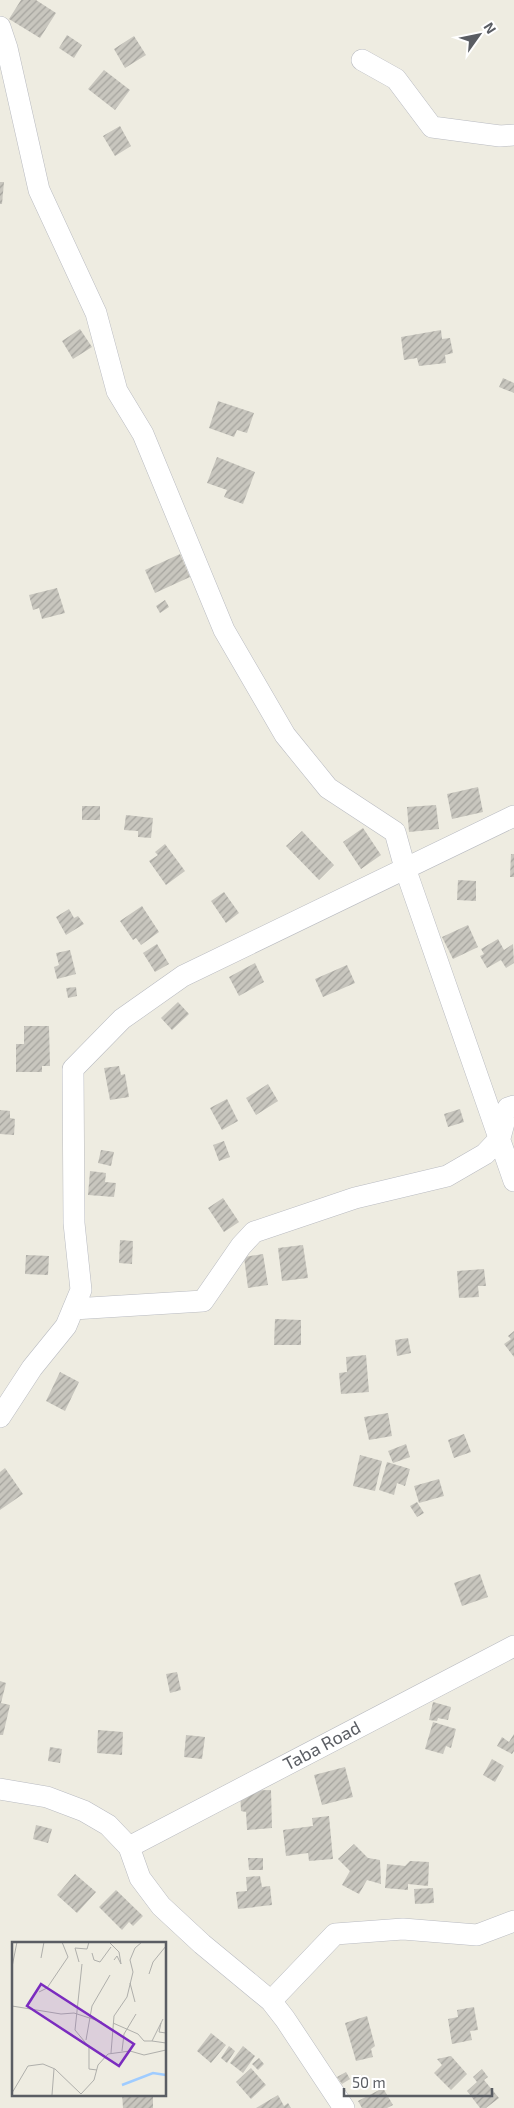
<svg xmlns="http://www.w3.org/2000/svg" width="514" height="2108" viewBox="0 0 514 2108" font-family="'Exo 2',sans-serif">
	<defs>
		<pattern id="building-hatch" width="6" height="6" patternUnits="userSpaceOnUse" patternTransform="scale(1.25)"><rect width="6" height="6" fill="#c8c6be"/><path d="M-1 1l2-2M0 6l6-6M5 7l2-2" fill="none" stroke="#a5a49e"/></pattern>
	</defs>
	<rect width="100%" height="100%" fill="#eeece1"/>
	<path fill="url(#building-hatch)" d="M21,0h15l20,13 -16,25 -31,-19z
		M67,35l15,10 -8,13 -15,-10z
		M134,36l12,19 -21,13 -11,-19z
		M104,70l26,20 -15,20 -27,-21z
		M120,126l11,20 -16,10 -12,-20z
		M0,182h4l-2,22h-2z
		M80,329l12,18 -19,12 -11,-18z
		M441,330l1,9 8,-1 3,15 -8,2 1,8 -27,3 -2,-8 -13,2 -3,-23z
		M503,378l11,5v10l-15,-6z
		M218,401l36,12 -7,20 -10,-3 -3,7 -25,-9z
		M217,457l38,15 -12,32 -19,-7 3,-7 -20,-7z
		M180,554l10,23 -35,16 -10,-23z
		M57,588l8,25 -23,6 -3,-11 -6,2 -4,-15z
		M165,600l4,7 -9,6 -4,-7z
		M478,787l5,25 -31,7 -5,-25z
		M436,805l3,24 -30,3 -2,-25z
		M82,806h18v14h-18z
		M126,815l27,3 -2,20 -13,-1v-6l-14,-1z
		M363,828l18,27 -20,14 -18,-27z
		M302,831l32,34 -15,15 -33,-34z
		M165,844l20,27 -19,14 -17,-24 9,-6 -3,-3z
		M511,854h3v23h-4z
		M458,880l18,1v20l-19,-1z
		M224,892l15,21 -13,10 -15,-22z
		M142,906l17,26 -18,13 -5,-7 -3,2 -13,-19z
		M69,909l5,9 4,-2 6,8 -18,11 -10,-18z
		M468,925l10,22 -25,12 -11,-22z
		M498,939l6,11 9,-6 1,19 -8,5 -5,-8 -14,8 -7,-12 4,-2 -3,-5z
		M157,944l12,20 -14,8 -12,-19z
		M70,950l6,24 -19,5 -3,-12 5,-2 -3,-12z
		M255,963l9,19 -25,14 -10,-19z
		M347,965l8,18 -32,14 -8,-18z
		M76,987l1,9 -9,2 -2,-10z
		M178,1002l11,12 -17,16 -11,-12z
		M24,1026h25l1,40h-8v6h-26v-28h8z
		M119,1066l2,9 4,-1 4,23 -19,3 -6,-32z
		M268,1084l10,17 -22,14 -10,-17z
		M227,1099l11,22 -16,9 -12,-22z
		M460,1109l4,13 -16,5 -4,-13z
		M0,1110l10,1v7l5,1 -1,16 -14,-1z
		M224,1141l6,16 -11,4 -6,-16z
		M101,1150l13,2 -3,14 -13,-3z
		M90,1171l16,2 -1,9 11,1 -2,14 -26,-2z
		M223,1198l16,24 -15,10 -16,-24z
		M120,1240l13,1 -1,23 -13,-1z
		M303,1245l5,33 -26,3 -4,-33z
		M263,1254l5,31 -20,3 -4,-31z
		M26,1255l23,1 -1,19 -23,-1z
		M484,1269l2,17h-8l1,11 -20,1 -2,-27z
		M275,1319l26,1v25h-27z
		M514,1331v26l-10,-13 7,-5 -3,-3z
		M408,1338l3,15 -14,3 -2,-16z
		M366,1355l3,37 -28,2 -2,-21 8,-1 -1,-15z
		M60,1372l19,10 -14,29 -19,-10z
		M388,1413l4,23 -23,4 -5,-23z
		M464,1434l7,18 -17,6 -6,-18z
		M406,1444l4,13 -17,6 -5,-12z
		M360,1455l22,6 -7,30 -22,-5z
		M387,1462l23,7 -5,17 -8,-3 -3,12 -15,-5z
		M5,1468l18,26 -23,16v-38z
		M439,1479l5,17 -25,7 -5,-17z
		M417,1502l7,11 -7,4 -7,-11z
		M480,1574l8,23 -26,9 -8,-23z
		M177,1672l4,18 -11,3 -4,-19z
		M0,1681l6,2 -5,20 9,2 -7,30h-3z
		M433,1702l18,5 -3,13 -10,-2 -1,3 -8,-1z
		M433,1722l23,7 -5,19 -5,-2 -3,8 -18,-5z
		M98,1730l25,2 -1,23 -25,-2z
		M514,1734v17l-2,3 -15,-8 5,-9 7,5z
		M186,1735l19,2 -3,22 -18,-2z
		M50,1747l12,2 -2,14 -12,-2z
		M492,1759l12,7 -9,16 -12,-7z
		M345,1767l8,30 -31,8 -8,-30z
		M271,1790l1,38 -25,2 -1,-18 -5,-1 -1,-20z
		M329,1816l4,43 -24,2 -1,-8 -22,3 -3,-26 30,-4 -1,-8z
		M36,1825l16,4 -4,14 -15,-4z
		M354,1844l14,14 12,2 1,24 -14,-4 -8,14 -17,-9 8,-14 -12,-12z
		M248,1858h15v12h-14z
		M410,1861l19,1 -1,24 -20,-2v6l-23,-2 2,-24 18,2z
		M75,1874l21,18 -19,21 -20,-18z
		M260,1876l2,11 8,-1 2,19 -34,4 -2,-17 11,-1 -1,-14z
		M433,1888l1,15 -19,1 -1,-15z
		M116,1890l27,26 -10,10 -4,-4 -7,8 -23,-23z
		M474,2007l4,23 -8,1 2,9 -20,4 -4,-25 10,-2 -1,-7z
		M367,2016l8,30 -4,3 2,8 -17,4 -11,-38z
		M211,2033l15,12 -15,18 -14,-12z
		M229,2046l6,5 -8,12 -6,-5z
		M243,2046l12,10 -12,17 -13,-10z
		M451,2056l16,18 -16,16 -17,-17 8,-8 -5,-6z
		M259,2058l5,6 -6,6 -6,-6z
		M251,2068l15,17 -15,14 -15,-17z
		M482,2069l6,8 -4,3 15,18 -13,10h-6l-13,-17 10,-9 -4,-5z
		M346,2072l4,7 -8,5 -5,-7z
		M383,2088l10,17 -6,3h-25l-4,-7z
		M122,2094h31v14h-30z
		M278,2095l6,11 4,-3 3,5h-35z"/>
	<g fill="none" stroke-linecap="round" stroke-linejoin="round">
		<g stroke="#b9bbc1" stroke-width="22">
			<path id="minor" d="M0,27l7,21 32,142 57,123 21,78 26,43 81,196 61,105 43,53 67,44 10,36 109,313
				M362,60l34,19 36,48 68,9 14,-1
				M73,1309l130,-8 38,-55 13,-14 101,-34 92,-22 38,-22 15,-16 8,-30 6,-2
				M0,1417l32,-49 34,-42 15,-36 -7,-67 -1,-154 49,-50 61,-43 331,-160
				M0,1789l47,8 37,14 24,14 21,22 11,31 21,28 41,38 69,57 14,18 59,89
				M129,1847l385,-201
				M271,2001l64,-67 68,-5 74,6 37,-14"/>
		</g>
		<use href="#minor" stroke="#fff" stroke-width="21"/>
	</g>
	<g text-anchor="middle" stroke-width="4" stroke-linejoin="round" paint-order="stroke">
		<g font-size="18" fill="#5a5d63" stroke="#fff">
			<text transform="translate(322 1746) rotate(-28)" y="6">Taba Road</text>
		</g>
	</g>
	<g transform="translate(12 1942)">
		<rect width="154" height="154" fill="#eeece1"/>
		<path fill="none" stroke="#9fccff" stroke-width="2.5" d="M110,143l31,-12 13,2"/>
		<path fill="none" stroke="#afafab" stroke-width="1" d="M97,0l10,10 2,12 -4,-8 -3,4M80,11l2,7 6,2 11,-15M29,16l3,-16M67,20l-4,-14 12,1 2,-7M70,22l-7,66 14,17v22l8,1M0,25l5,-25M137,32l4,-12 13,-16M118,41l5,19M27,50l8,-4 21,-31 -6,-15M0,64l49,8 13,-1 28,9M151,77l-11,22 14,2M101,81l25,11 6,7h8M149,81l-2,9 7,1M74,98l6,-34 18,-31M110,109l2,-17 12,-20M99,111l3,-37 13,-19 6,-25 -3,-12 5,-12 7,-6M0,151l16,-27 15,-2 12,5 26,25 13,-14 4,-15 10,-11 22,-3 14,4 22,-5M40,153l2,-26"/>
		<path fill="#7b2cbf" fill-opacity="0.15" stroke="#7b2cbf" stroke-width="2.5" d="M29,42l93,60 -15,22 -92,-60z"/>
		<rect width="154" height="154" fill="none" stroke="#5a5d63" stroke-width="2.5"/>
	</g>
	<g transform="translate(479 35) rotate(57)" stroke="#ffffff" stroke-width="4" paint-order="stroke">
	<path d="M0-4L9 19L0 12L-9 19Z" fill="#5a5d63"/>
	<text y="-8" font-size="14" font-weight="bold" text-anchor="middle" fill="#5a5d63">N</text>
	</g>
	<path d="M344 2088v8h148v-8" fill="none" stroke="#5a5d63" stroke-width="2.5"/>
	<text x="352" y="2088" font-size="15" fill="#5a5d63" stroke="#ffffff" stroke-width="4" paint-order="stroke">50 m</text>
</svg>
